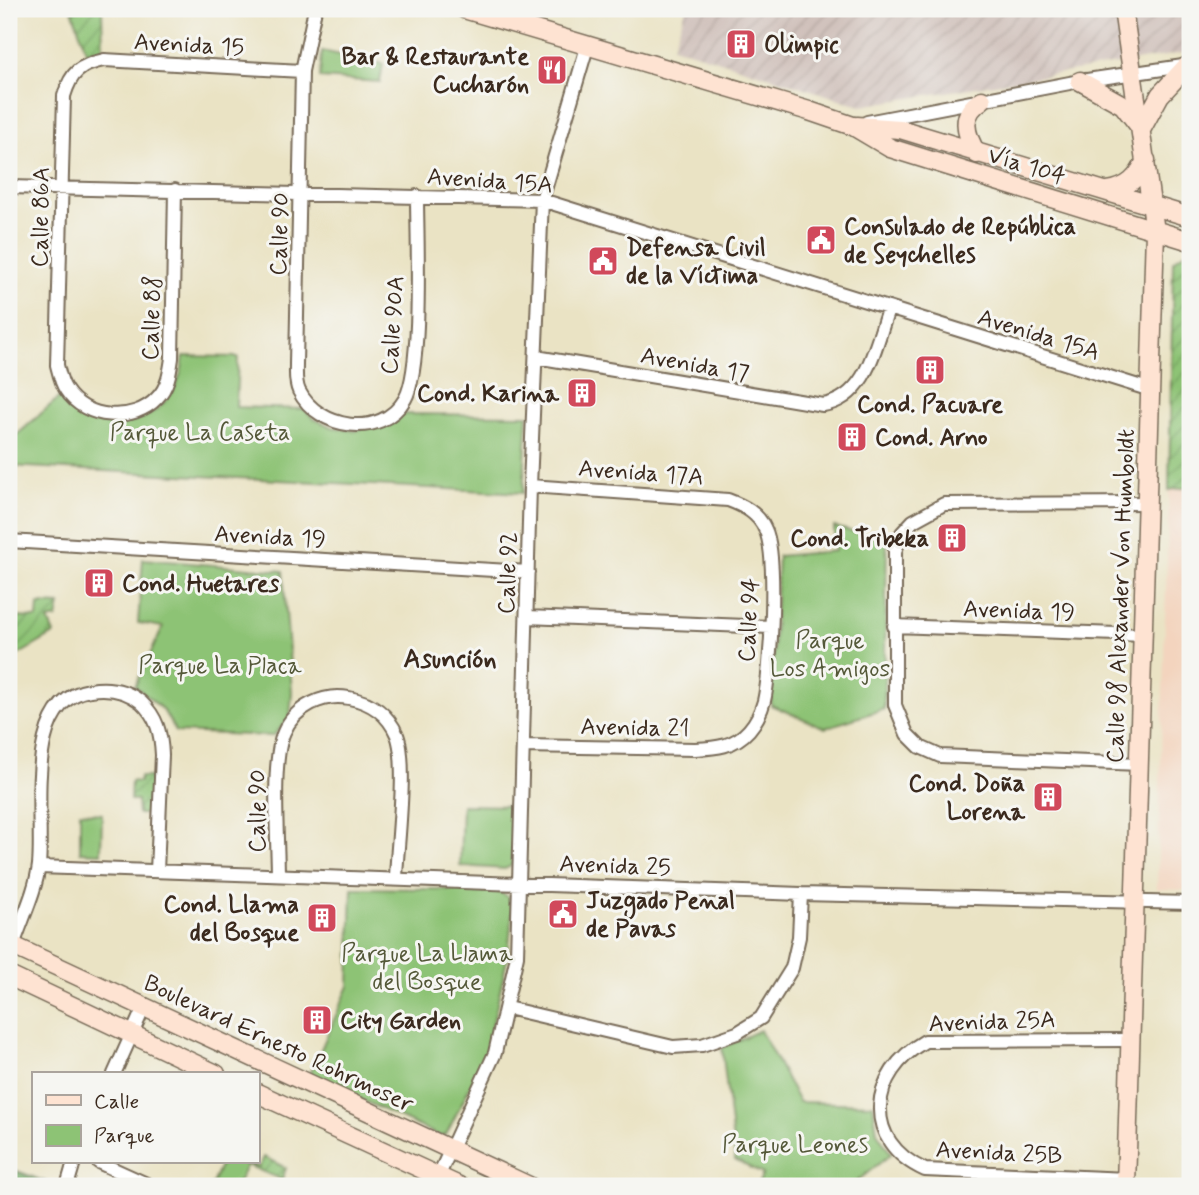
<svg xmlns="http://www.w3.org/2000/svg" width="1199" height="1195" viewBox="0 0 1199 1195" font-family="Mynerve,sans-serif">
	<defs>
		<pattern id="industrial-furrows" width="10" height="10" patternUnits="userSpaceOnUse" patternTransform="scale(1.75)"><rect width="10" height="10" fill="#cfc0ba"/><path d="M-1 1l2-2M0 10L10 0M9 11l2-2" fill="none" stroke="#b3a59f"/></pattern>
		<pattern id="forest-crowns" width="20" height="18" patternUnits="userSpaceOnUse" patternTransform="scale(1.75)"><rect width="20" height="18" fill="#72a966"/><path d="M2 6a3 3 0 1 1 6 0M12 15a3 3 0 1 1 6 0" fill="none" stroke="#5f8a53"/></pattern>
		<pattern id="garden-furrows" width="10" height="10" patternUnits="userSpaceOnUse" patternTransform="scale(1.75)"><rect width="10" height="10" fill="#8dc375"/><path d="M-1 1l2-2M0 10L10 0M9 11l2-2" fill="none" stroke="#749f5f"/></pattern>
	</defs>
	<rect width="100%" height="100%" fill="#f6f6f2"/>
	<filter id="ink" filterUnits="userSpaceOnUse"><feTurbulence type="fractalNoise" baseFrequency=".0143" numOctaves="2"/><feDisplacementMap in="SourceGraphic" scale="14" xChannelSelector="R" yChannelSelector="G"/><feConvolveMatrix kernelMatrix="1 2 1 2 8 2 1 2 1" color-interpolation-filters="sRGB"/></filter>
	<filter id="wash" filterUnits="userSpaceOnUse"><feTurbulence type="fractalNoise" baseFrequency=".00686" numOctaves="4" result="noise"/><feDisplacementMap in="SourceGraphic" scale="28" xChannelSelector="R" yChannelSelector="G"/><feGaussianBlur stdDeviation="1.57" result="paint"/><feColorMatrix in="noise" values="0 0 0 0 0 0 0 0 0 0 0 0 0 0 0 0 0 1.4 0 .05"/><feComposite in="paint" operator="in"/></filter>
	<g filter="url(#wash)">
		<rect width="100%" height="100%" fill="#eae3c4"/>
		<path fill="#f3d4be" d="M1190,487v403l-33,-1 12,-399z"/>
		<path fill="url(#industrial-furrows)" d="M686,9h504v43l-329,54 -188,-60z"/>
		<path fill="#8dc375" stroke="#64764a" stroke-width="2" d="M322,51l61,13 -3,18 -60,-4z
			M184,356l54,1 -2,50 68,2 10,10 18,8 23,4 48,-17 125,1 -5,78 -513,-27 -1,-24 53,-47c6,7 12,16 20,19 49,25 97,-5 102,-58z
			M834,527l53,13 -3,169 -59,19 -54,-23 7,-149 57,-5z
			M143,559l140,12 9,121 -2,26 -17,18 -97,-4 -13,-22 -28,-24 28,-59 -25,-4z
			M462,805l52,1 -2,59 -7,4 -45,-3z
			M80,812l22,2 -1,39 -21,-1z
			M352,888l143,2 12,6 6,9 -5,50 -22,99 -40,81 -6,1 -131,-60 40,-90z
			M760,1030l39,72 74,2 4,28 14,22 -40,32h-94l6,-12 -28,-14 -13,-112z
			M222,1162l26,1 -11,21 4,2h-30z"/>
		<path fill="url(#forest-crowns)" stroke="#566a42" stroke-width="2" d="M9,1168l47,18h-47z"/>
		<path fill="url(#garden-furrows)" stroke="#64764a" stroke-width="2" d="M72,9h30l1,44 -16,1z
			M1184,253l6,2v232l-21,3 4,-229z
			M9,590h2v27l26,1 1,-14 22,1 -3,13 -9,2 6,14 -36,21 -9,-4z
			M140,777h12v37h-14l-1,-14h-7l1,-19 8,1z
			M264,1157l22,11 -4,12 -35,-15 1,-2 11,4z"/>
	</g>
	<g filter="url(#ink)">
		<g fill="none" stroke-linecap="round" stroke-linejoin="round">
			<g stroke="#786b58" stroke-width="16">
				<path id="street" d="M315,9l-13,62 -6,293c0,9 -1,19 3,27 19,38 82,49 106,8 18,-31 12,-162 12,-203
					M867,122l213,-41 110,-16
					M9,187l533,13 609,190
					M175,190l-3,168c-2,14 -4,29 -15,40 -23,25 -72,22 -91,-8 -5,-7 -7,-17 -9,-25l7,-269c7,-24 16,-31 40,-36l198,11
					M536,357l287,48c44,-7 52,-59 65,-95
					M9,541l519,31
					M527,617l243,10
					M894,626l250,9
					M523,746l172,3c21,-1 39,-2 54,-19 7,-8 12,-18 15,-29 7,-30 14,-146 1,-172 -7,-16 -21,-23 -37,-29l-198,-14
					M1140,764l-200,-8 -20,-9 -13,-13 -12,-29v-154l7,-18 11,-12 31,-17 205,-1
					M39,867l762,27 389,9
					M278,875c0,-34 -7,-115 6,-143 11,-25 39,-39 65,-34 22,4 39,16 48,37 11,28 0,110 -1,143
					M13,946c8,-25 23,-55 26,-81 5,-50 -17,-165 51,-175 18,-3 36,0 51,12 16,15 20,31 21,53l-5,116
					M507,1008l166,39 29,-2 35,-12 24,-15 31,-50 7,-31 2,-43
					M114,1074l30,-67
					M98,1162l53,24
					M438,1177l57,-124 22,-97 13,-470 12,-286 45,-153
					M1127,1179l-202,-9c-64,-29 -56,-97 0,-129l206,-1
					M67,1186l7,-24"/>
			</g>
			<g stroke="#786b58" stroke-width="21">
				<path id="secondary" d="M464,9l345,102 44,15 37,22 300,93
					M1123,9l32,222 -29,955
					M1080,81l43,24 17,22
					M857,126l43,3 290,88
					M1141,130l19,-35 27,-29
					M977,154c-12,-20 -18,-40 5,-54
					M1108,191c20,-3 30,-13 38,-31
					M9,944l520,242
					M9,976l207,98
					M257,1093l202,93"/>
			</g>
			<use href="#street" stroke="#fff" stroke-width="12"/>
			<use href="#secondary" stroke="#fee3d2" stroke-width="18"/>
		</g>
	</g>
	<defs>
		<g id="building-square" transform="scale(1.575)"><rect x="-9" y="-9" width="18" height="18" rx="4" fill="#d1495b" stroke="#f6f6f2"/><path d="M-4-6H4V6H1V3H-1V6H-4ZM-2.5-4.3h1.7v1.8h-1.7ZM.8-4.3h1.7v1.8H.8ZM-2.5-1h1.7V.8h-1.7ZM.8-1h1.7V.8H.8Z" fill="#fff"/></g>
		<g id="restaurant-square" transform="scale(1.575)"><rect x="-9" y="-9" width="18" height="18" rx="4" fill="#d1495b" stroke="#f6f6f2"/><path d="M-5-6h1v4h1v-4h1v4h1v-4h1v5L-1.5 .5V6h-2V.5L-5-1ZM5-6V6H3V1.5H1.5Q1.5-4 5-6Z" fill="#fff"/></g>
		<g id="civic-square" transform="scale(1.575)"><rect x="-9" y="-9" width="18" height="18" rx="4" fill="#d1495b" stroke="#f6f6f2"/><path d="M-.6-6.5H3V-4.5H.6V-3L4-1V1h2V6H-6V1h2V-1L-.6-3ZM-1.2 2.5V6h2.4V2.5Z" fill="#fff"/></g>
	</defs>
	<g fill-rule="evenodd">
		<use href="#building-square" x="741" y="44"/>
		<use href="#restaurant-square" x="552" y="70"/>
		<use href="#civic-square" x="821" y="240"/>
		<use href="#civic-square" x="603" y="261"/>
		<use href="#building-square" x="930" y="370"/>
		<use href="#building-square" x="582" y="393"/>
		<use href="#building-square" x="852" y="437"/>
		<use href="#building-square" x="952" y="538"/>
		<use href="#building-square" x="99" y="583"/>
		<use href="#building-square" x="1048" y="797"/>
		<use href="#civic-square" x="563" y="914"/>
		<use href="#building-square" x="322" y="918"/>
		<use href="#building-square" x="317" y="1020"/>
	</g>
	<g text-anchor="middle" stroke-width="6" stroke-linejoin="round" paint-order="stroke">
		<g font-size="24" fill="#3b2a1e" stroke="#f6f6f2">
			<text transform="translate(189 44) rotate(3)" y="8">Avenida 15</text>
			<text transform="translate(1027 165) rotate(17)" y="8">Vía 104</text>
			<text transform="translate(490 180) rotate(4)" y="8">Avenida 15A</text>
			<text transform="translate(40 217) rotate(-89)" y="8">Calle 86A</text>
			<text transform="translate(279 234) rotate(-88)" y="8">Calle 90</text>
			<text transform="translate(151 318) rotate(-88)" y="8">Calle 88</text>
			<text transform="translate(392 325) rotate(-86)" y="8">Calle 90A</text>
			<text transform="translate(1039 334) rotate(17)" y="8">Avenida 15A</text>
			<text transform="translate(695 364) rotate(10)" y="8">Avenida 17</text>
			<text transform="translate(641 472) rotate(4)" y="8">Avenida 17A</text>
			<text transform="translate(270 536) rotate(3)" y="8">Avenida 19</text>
			<text transform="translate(507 573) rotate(-88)" y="8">Calle 92</text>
			<text transform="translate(1120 596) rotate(-88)" y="8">Calle 98 Alexander Von Humboldt</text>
			<text transform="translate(1019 610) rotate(2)" y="8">Avenida 19</text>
			<text transform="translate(748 620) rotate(-87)" y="8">Calle 94</text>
			<text transform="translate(635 727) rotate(1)" y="8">Avenida 21</text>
			<text transform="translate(257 811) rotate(-90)" y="8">Calle 90</text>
			<text transform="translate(615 865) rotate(2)" y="8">Avenida 25</text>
			<text transform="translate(992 1021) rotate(-2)" y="8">Avenida 25A</text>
			<text transform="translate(279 1043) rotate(25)" y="8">Boulevard Ernesto Rohrmoser</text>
			<text transform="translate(999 1152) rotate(3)" y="8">Avenida 25B</text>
		</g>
		<g font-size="24" font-weight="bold" fill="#3b2a1e" stroke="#f6f6f2" text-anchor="start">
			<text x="764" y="52">Olimpic</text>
			<text x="529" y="64" text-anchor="end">Bar &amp; Restaurante<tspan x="529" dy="28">Cucharón</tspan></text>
			<text x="844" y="234">Consulado de República<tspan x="844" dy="28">de Seychelles</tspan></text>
			<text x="626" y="255">Defensa Civil<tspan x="626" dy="28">de la Víctima</tspan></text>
			<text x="559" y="401" text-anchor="end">Cond. Karina</text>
			<text x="930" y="412" text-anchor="middle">Cond. Pacuare</text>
			<text x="875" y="445">Cond. Arno</text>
			<text x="929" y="546" text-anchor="end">Cond. Tribeka</text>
			<text x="122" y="591">Cond. Huetares</text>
			<text x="1025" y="791" text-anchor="end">Cond. Doña<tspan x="1025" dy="28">Lorena</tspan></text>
			<text x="586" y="908">Juzgado Penal<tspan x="586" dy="28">de Pavas</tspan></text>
			<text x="299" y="912" text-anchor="end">Cond. Llama<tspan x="299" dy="28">del Bosque</tspan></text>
			<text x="340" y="1028">City Garden</text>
		</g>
		<g font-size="24" fill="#545838" stroke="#f6f6f2">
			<text x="200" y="440">Parque La Caseta</text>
			<text x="830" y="648">Parque<tspan x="830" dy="28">Los Amigos</tspan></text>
			<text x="220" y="673">Parque La Placa</text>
			<text x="427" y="961">Parque La Llama<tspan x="427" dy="28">del Bosque</tspan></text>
			<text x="795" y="1152">Parque Leones</text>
		</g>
		<g font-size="26" font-weight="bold" fill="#3b2a1e" stroke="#f6f6f2">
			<text x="450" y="667">Asunción</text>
		</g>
	</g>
	<rect width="1199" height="1195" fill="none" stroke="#f6f6f2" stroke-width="35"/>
	<rect x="32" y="1072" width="228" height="91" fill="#f6f6f2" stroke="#aba49d" stroke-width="2"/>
	<rect x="46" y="1095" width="35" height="10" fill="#fee3d2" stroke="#aba49d" stroke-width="2"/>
	<text x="94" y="1108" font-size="21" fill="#3b2a1e">Calle</text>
	<rect x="46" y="1125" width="35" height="21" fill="#8dc375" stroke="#aba49d" stroke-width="2"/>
	<text x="94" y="1142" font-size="21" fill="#3b2a1e">Parque</text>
</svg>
